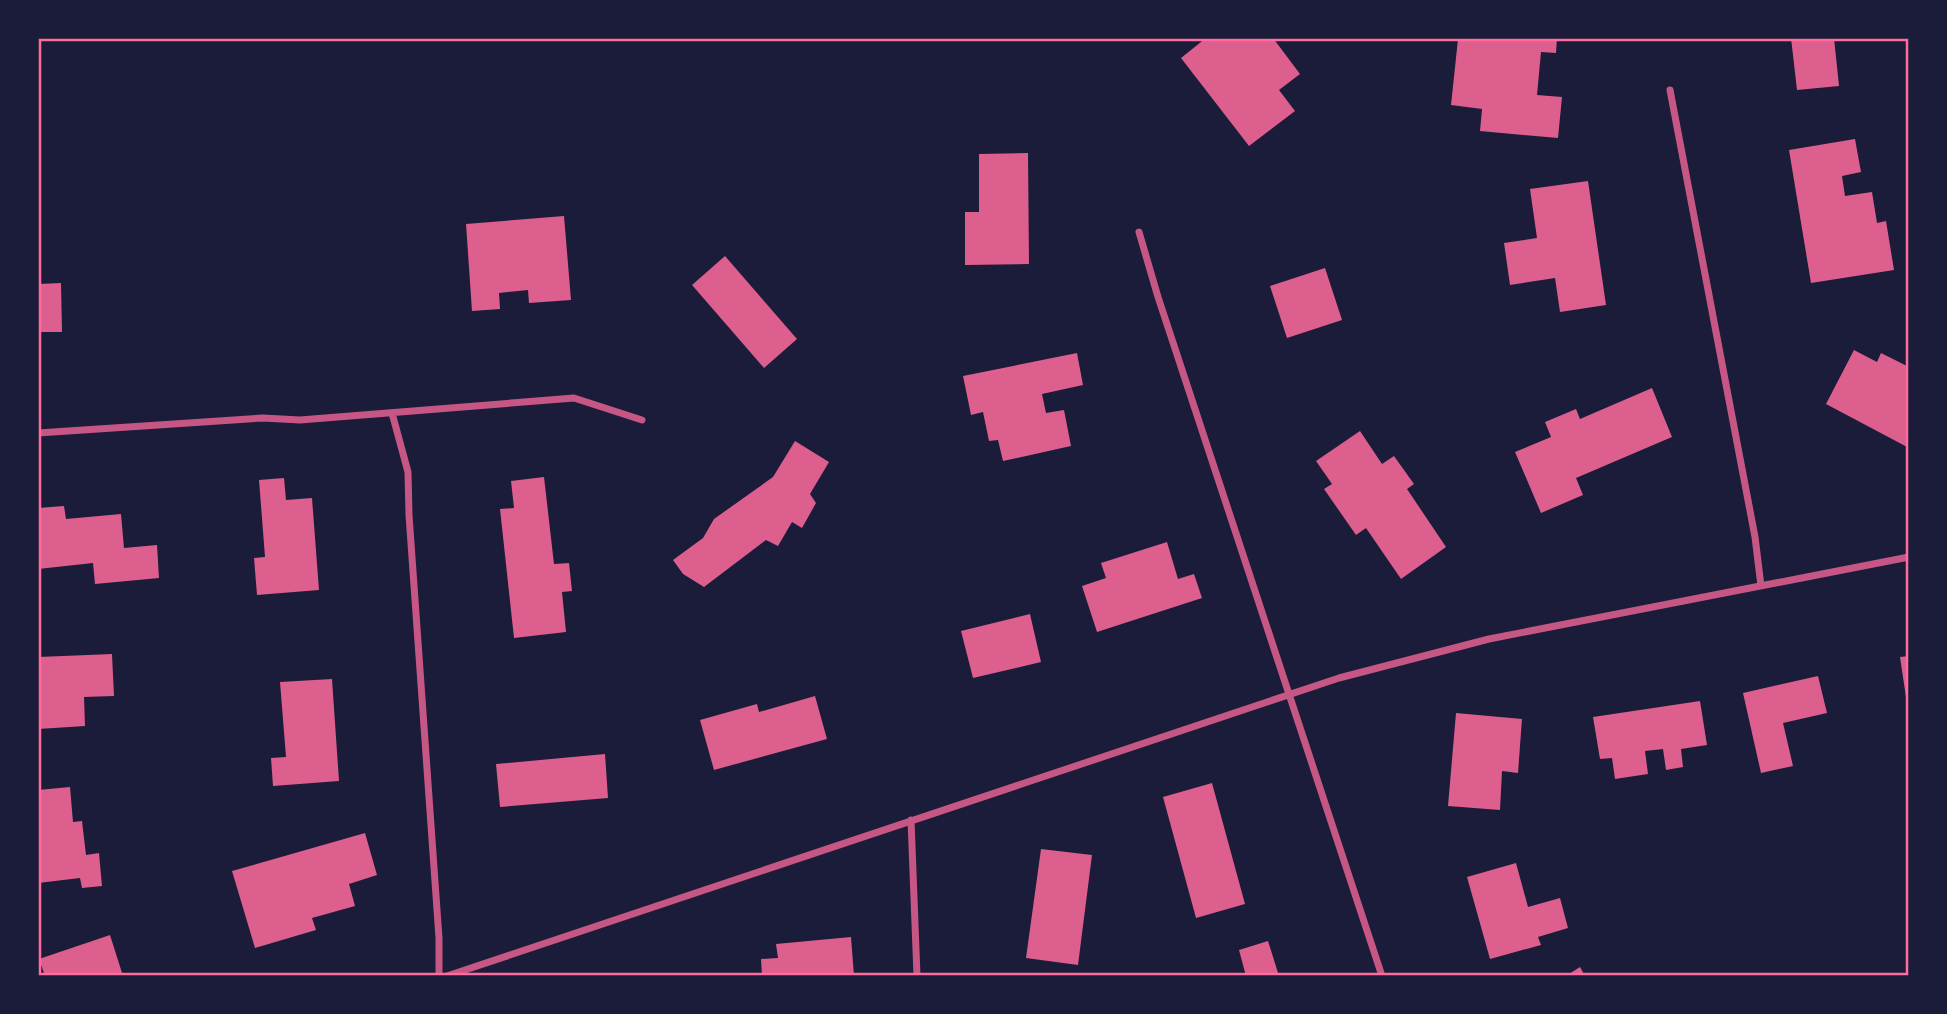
<svg xmlns="http://www.w3.org/2000/svg" width="1947" height="1014" viewBox="0 0 1947 1014" font-family="'DM Sans',sans-serif">
	<rect width="100%" height="100%" fill="#1b1b3a"/>
	<path fill="#dd5f8e" d="M1206,38h67l27,36 -21,16 16,21 -46,35 -68,-88z
		M1474,38h83l-1,15 -15,-1 -4,43 25,2 -4,41 -78,-7 2,-22 -31,-4 7,-66 16,1z
		M1791,38h43l5,48 -42,4z
		M1855,139l6,33 -19,4 3,20 27,-4 5,31 9,-2 8,49 -83,13 -22,-133z
		M1028,153l1,111 -64,1v-53h14v-58z
		M1588,181l18,124 -46,7 -5,-34 -45,7 -6,-42 33,-5 -7,-49z
		M564,216l7,84 -42,3 -1,-13 -29,3 1,16 -28,2 -6,-87z
		M725,256l72,83 -33,29 -72,-83z
		M1325,268l17,52 -55,18 -17,-52z
		M61,283l1,49h-24v-48z
		M1854,350l23,12 4,-9 28,14v81l-83,-44z
		M1077,353l6,32 -41,9 4,19 18,-3 7,36 -68,15 -5,-21 -9,1 -6,-29 -12,3 -8,-39z
		M1652,388l20,49 -96,41 7,17 -42,18 -26,-61 36,-15 -6,-15 31,-13 4,10z
		M1360,431l22,33 12,-8 20,28 -7,5 39,58 -45,32 -35,-51 -10,7 -32,-46 8,-5 -16,-23z
		M795,441l34,21 -19,32 6,9 -14,25 -10,-6 -14,24 -12,-6 -62,47 -21,-13 -10,-14 30,-22 11,-19 59,-42z
		M544,477l10,87 15,-1 3,28 -10,1 4,40 -52,6 -14,-129 14,-1 -3,-27z
		M284,478l2,22 26,-2 7,92 -62,5 -3,-37 11,-1 -6,-77z
		M64,506l2,13 55,-5 3,34 33,-3 2,33 -64,6 -2,-21 -55,6v-61z
		M1167,542l11,37 16,-5 8,24 -105,34 -15,-46 24,-8 -5,-15z
		M1030,614l11,48 -68,16 -12,-47z
		M112,654l2,42 -30,1 1,29 -47,3v-72z
		M1909,656v48h-2l-7,-47z
		M1818,676l9,37 -44,10 10,43 -32,7 -18,-80z
		M332,679l7,102 -66,5 -2,-28 15,-1 -6,-75z
		M815,696l12,43 -113,31 -14,-50 57,-16 2,8z
		M1700,701l7,44 -26,4 2,18 -17,3 -3,-21 -18,2 3,23 -33,5 -3,-21 -12,1 -7,-42z
		M1456,713l66,6 -4,54 -16,-2 -2,39 -52,-4z
		M605,754l3,44 -108,9 -4,-43z
		M1212,783l33,121 -49,14 -33,-121z
		M70,787l3,35 9,-1 4,34 13,-2 3,33 -20,2 -2,-10 -42,5v-93z
		M365,833l12,42 -28,9 6,22 -43,12 4,12 -61,18 -23,-77z
		M1041,849l51,6 -14,110 -52,-7z
		M1516,863l12,44 32,-9 8,30 -30,9 3,8 -51,14 -23,-82z
		M110,935l13,41h-78l-6,-17z
		M851,937l3,39h-92l-1,-17 17,-1 -2,-14z
		M1268,941l11,35h-33l-7,-26z
		M1580,967l5,9h-19z"/>
	<g fill="none" stroke-linecap="round" stroke-linejoin="round">
		<path stroke="#c65784" stroke-width="7" d="M1670,90l85,447 6,49
			M1139,232l19,65 224,679
			M392,413l16,59 1,43 30,423v38
			M38,433l225,-15 37,2 274,-22 68,22
			M911,820l6,156
			M447,976l892,-298 150,-39 420,-82"/>
	</g>
	<rect width="1947" height="1014" fill="none" stroke="#1b1b3a" stroke-width="80"/>
	<rect x="40" y="40" width="1867" height="934" fill="none" stroke="#ff6b9d" stroke-width="2.5"/>
</svg>
